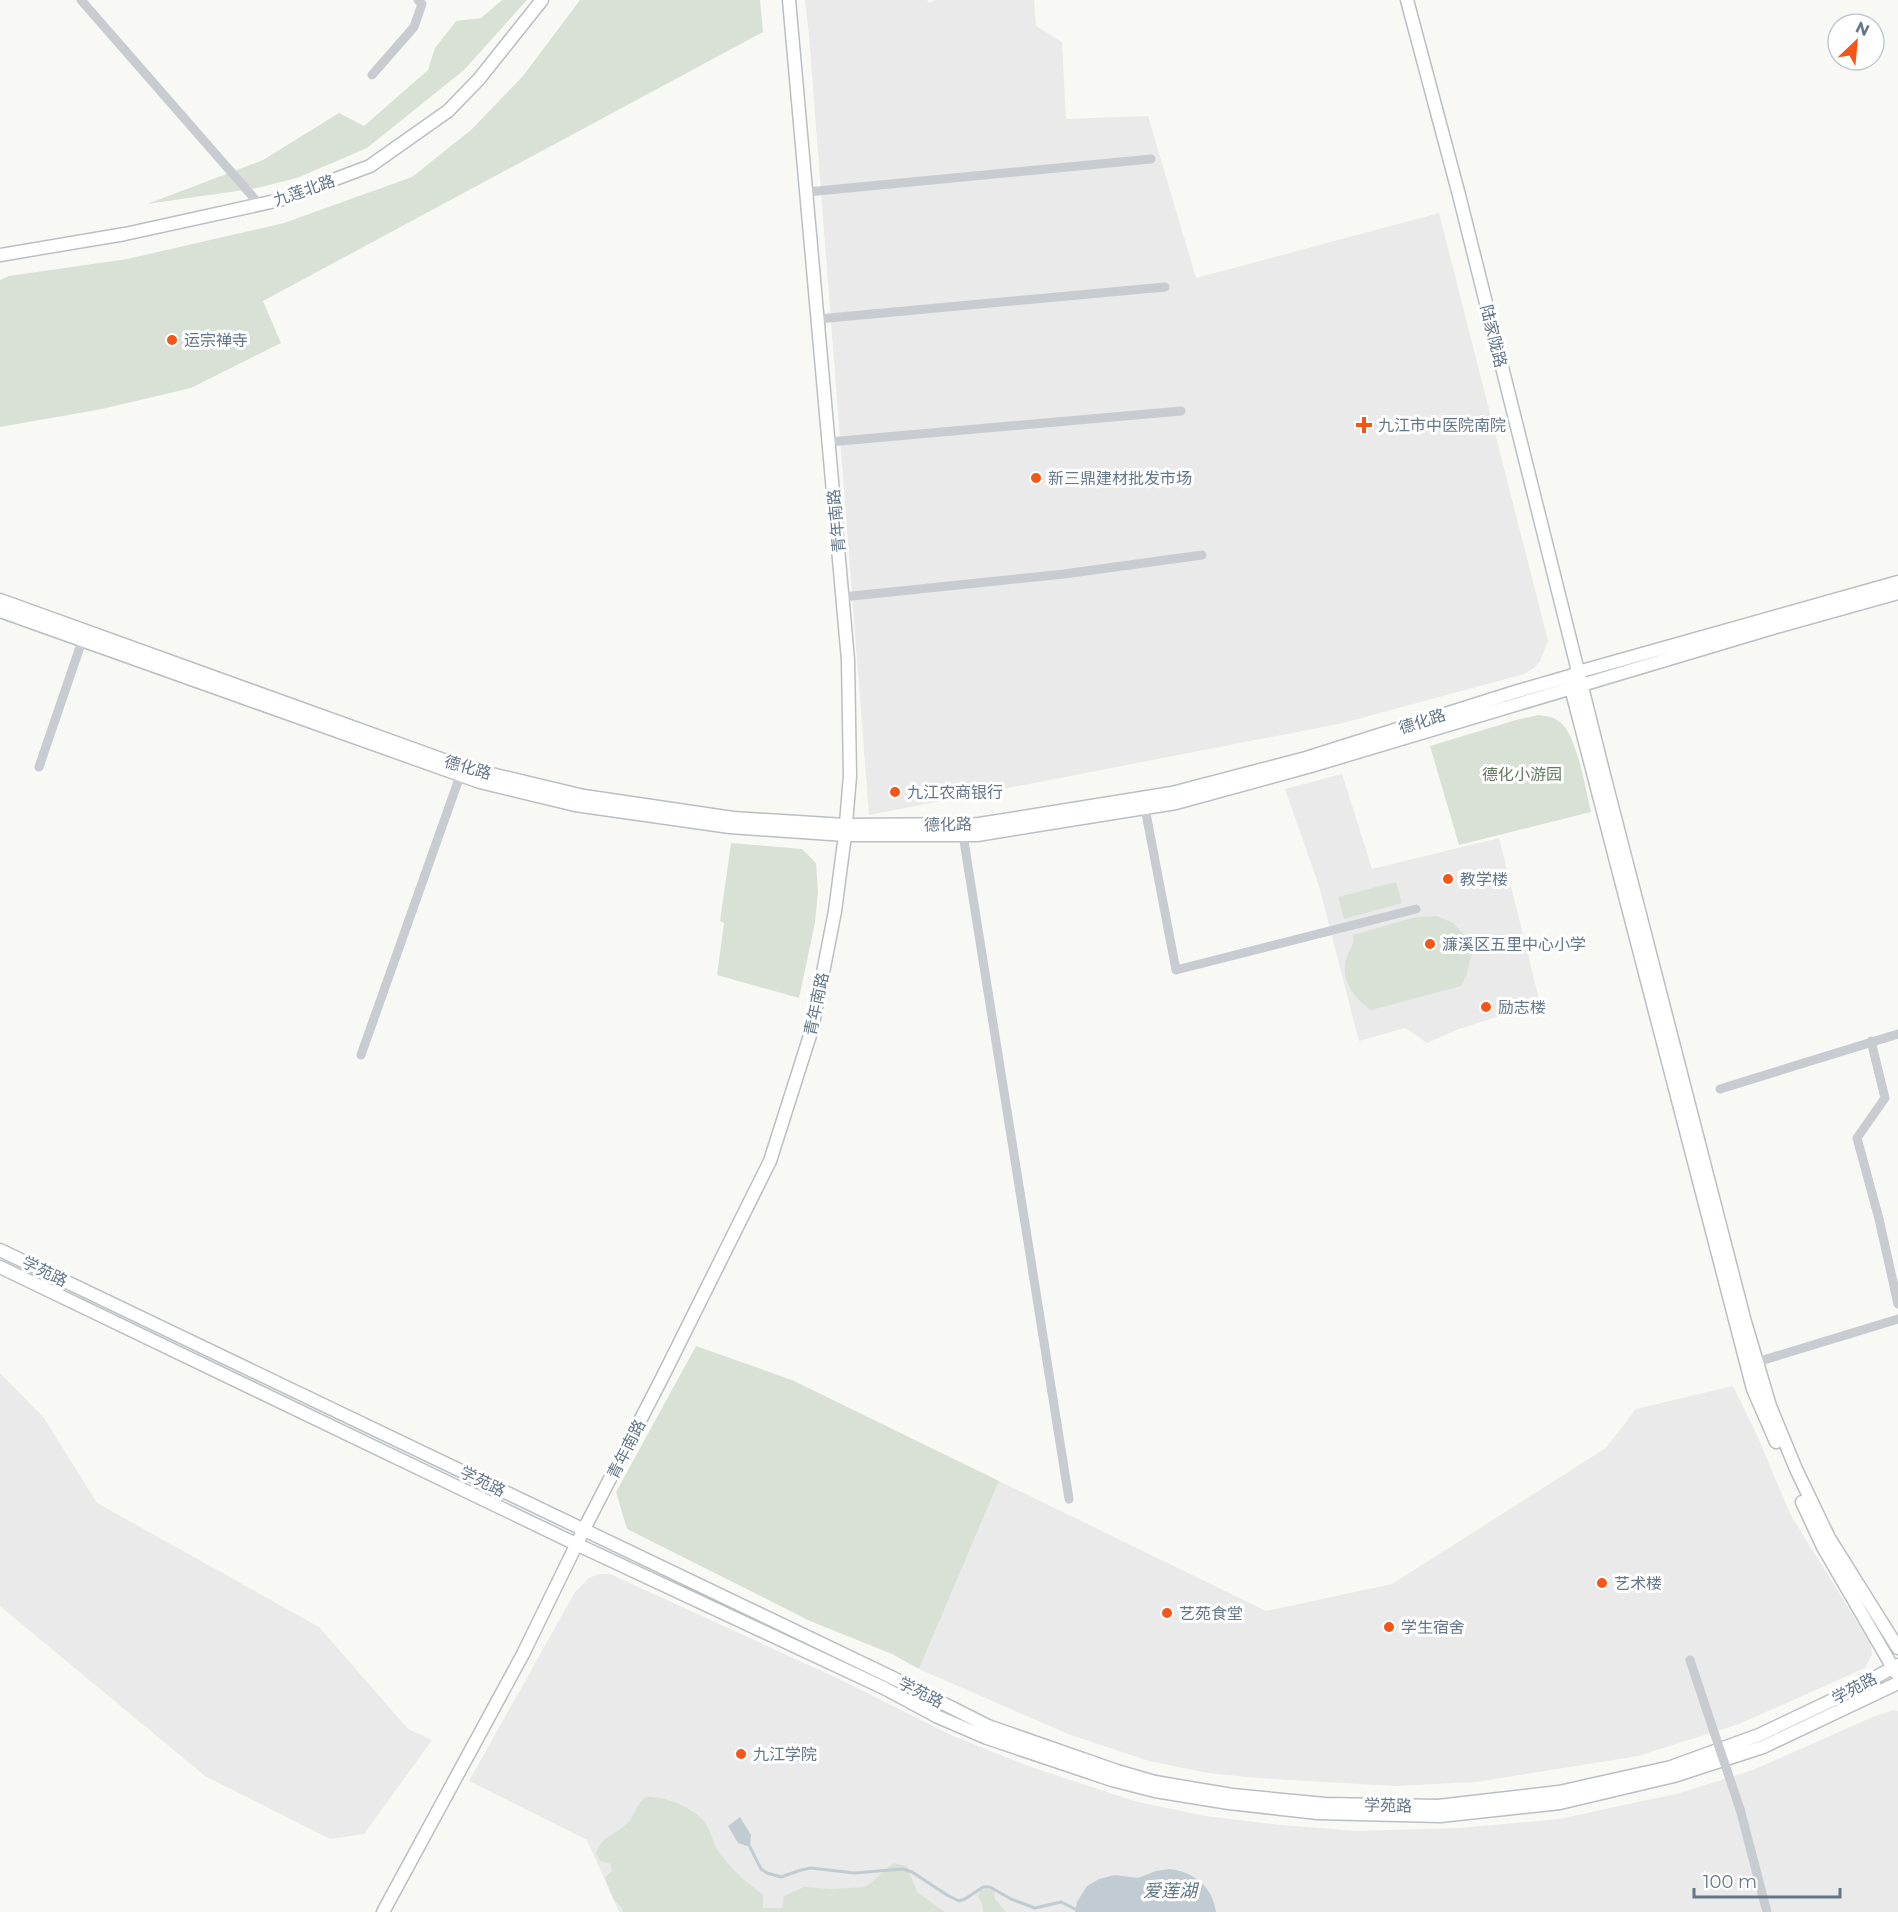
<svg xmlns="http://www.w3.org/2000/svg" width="1898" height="1912" viewBox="0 0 1898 1912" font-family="Montserrat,'Noto Sans SC',sans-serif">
	<rect width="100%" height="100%" fill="#f8f9f5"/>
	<path fill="#e9eae9" d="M805,0h122l2,3 7,-3h98l2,26 26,16 4,77 82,-3 48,162 243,-65 109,428 -8,20 -6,7 -10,6 -181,49 -474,92 -60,-780z
		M1342,774l30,95 127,-31 41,165 -81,26 -32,14 -22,-15 -46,13 -40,-155 -34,-97z
		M0,1373l44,45 53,85 222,124 89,102 24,11 -68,94 -34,5 -125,-63 -205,-170z
		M1733,1386l24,49 33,79 81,130 1,11 -7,13 -126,56 -101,32 -162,26 -81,4 -138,-8 -49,-5 -59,-12 -81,-27 -149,-65 80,-188 267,130 126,-27 214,-136 30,-39z
		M599,1574h11l229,105 112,56 77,31 106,35 71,15 76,9 76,6 102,-3 100,-9 121,-26 73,-23 122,-54 19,-6 4,1v201h-1279l-32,-72 -118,-59 106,-189 14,-14z"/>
	<path fill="#d9e1d6" d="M502,0h25l-63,70 -97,78 -70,30 -40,10 -110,16 116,-44 76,-47 25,13 64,-56 7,-22 21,-27 25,-3z
		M580,0h180l3,32 -500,269 18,42 -90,45 -89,21 -102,18v-147l9,-4 118,-17 157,-36 128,-46 59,-47 52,-54z
		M1538,715c8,1 16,2 22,7 17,13 26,69 31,90l-132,33 -29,-99 86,-26z
		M731,843l71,6 14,14 2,29 -3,31 -16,75 -82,-23 7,-52 -4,-2z
		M1396,882l6,21 -58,16 -6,-22z
		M1437,916l16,7 11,11 8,19 -5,21 -6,12 -90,24c-17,-12 -32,-30 -24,-53 3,-9 8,-12 6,-22l63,-18z
		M696,1346l96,34 207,101 -80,188 -27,-15 -82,-33 -183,-92 -11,-37z
		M646,1797c18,-1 42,8 56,22 9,9 10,23 17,33 12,16 27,32 44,42v14h19l2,-12 20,-9 27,2 33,-2 8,-5 21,-19 14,3 10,26 28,20h-322l-1,-4 -8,-8 -9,-22 7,-7 -1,-7 -11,-3 -4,-8c7,-19 22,-18 34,-33 6,-8 7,-17 16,-23z
		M987,1889l7,1 1,9 11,13h-23l-1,-8 -4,-8 3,-6z"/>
	<path fill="#c1ccd2" d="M740,1817l11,18 -1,12 -12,-4 -10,-17z
		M1169,1869c24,2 44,18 47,43h-141l2,-10 10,-16 12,-7 16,-4 23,3 18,-7z"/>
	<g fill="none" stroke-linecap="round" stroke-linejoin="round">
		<path stroke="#c1ccd2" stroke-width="3" d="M750,1847l11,22 6,4 14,4 20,-7 10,-2 43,5 49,-4 9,3 35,23 12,6 6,-2 18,-12h7l21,12 24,9 26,-6 16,8"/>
		<g stroke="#babfc4" stroke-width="15">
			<path id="secondary" d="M1407,0l52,195 143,572 143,555 25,84 26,63 33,69 69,110
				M0,255l125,-21 155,-34 90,-34 78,-55 31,-32 63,-79
				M0,600l466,168 118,28 149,22 112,7 134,-1 193,-31 134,-35 212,-67 52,-15 8,-4 320,-90
				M0,611l480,171 95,23 155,22 115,8h132l199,-32 135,-37 465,-139 122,-34
				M1571,680v8l182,701 23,53
				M0,1250l889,426 99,50 129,45 38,11 77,13 93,9 113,2 121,-14 112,-25 88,-32 82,-39 57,-31
				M0,1267l576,277 308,144 52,28 51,22 125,42 43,11 74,12 89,10 122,3 120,-13 114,-27 89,-29 135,-64
				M1802,1502l21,45 73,126
				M383,1912l140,-258 61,-125 78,-151 108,-217 42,-132 23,-118 10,-76 5,-59 -2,-116 -59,-660"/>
		</g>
		<path stroke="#c8ccd0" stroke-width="9" d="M81,0l179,205
			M372,75l42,-48 8,-23 -4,-4
			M807,192l344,-33
			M818,319l347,-32
			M829,442l352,-31
			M843,597l221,-23 138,-19
			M39,767l43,-126
			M1145,808l31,162 240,-61
			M963,835l106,664
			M1871,1041l14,57 -28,40 22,81 19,85
			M361,1055l99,-279
			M1720,1089l178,-55
			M1757,1362l141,-43
			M1690,1660l22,66
			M1740,1809l27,103"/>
		<use href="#secondary" stroke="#fff" stroke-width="12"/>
		<path stroke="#c8ccd0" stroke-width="9" d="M1712,1726l28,83"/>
	</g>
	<g fill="#f65518" stroke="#fff" stroke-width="2">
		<circle cx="172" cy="340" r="6"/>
		<path d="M1361 416h6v6h6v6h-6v6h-6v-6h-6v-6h6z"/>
		<circle cx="1036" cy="478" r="6"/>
		<circle cx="895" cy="792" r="6"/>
		<circle cx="1448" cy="879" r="6"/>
		<circle cx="1430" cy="944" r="6"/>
		<circle cx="1486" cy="1007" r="6"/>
		<circle cx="1602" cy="1583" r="6"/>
		<circle cx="1167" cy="1613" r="6"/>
		<circle cx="1389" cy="1627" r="6"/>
		<circle cx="741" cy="1754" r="6"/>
	</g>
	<g text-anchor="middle" stroke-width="6" stroke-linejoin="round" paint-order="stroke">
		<g font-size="16" fill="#64778a" stroke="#fff">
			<text transform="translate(304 190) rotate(-19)" y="6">九莲北路</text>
			<text transform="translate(1494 336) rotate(76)" y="6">陆家陇路</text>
			<text transform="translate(836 521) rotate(-95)" y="6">青年南路</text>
			<text transform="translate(1422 721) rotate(-18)" y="6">德化路</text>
			<text transform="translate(468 767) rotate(16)" y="6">德化路</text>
			<text transform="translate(948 824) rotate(-1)" y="6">德化路</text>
			<text transform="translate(816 1004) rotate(-78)" y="6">青年南路</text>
			<text transform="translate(45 1271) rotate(26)" y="6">学苑路</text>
			<text transform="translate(626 1449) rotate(-63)" y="6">青年南路</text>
			<text transform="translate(483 1481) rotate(26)" y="6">学苑路</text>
			<text transform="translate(1854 1688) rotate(-28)" y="6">学苑路</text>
			<text transform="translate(921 1692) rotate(27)" y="6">学苑路</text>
			<text transform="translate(1388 1805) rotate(1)" y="6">学苑路</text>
		</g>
		<g font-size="16" fill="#64778a" stroke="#fff" text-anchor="start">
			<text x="184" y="346">运宗禅寺</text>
			<text x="1378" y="431">九江市中医院南院</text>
			<text x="1048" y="484">新三鼎建材批发市场</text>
			<text x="907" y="798">九江农商银行</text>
			<text x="1460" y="885">教学楼</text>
			<text x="1442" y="950">濂溪区五里中心小学</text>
			<text x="1498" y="1013">励志楼</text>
			<text x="1614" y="1589">艺术楼</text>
			<text x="1179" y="1619">艺苑食堂</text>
			<text x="1401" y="1633">学生宿舍</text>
			<text x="753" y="1760">九江学院</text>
		</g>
		<g font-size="16" fill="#647a60" stroke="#fff">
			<text x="1522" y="780">德化小游园</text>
		</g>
		<g font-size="18" font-style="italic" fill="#607985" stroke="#fff">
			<text x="1170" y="1897">爱莲湖</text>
		</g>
	</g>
	<g transform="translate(1856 42) rotate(26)"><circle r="28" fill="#ffffff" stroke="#c1c9d0" stroke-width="1.5"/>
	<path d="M0-4.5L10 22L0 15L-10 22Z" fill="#f65518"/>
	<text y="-9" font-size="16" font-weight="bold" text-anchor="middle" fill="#64778a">N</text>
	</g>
	<path d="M1694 1888v9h146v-9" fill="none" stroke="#64778a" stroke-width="3"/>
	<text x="1703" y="1888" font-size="18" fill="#64778a" stroke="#ffffff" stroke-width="4.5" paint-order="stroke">100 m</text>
</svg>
